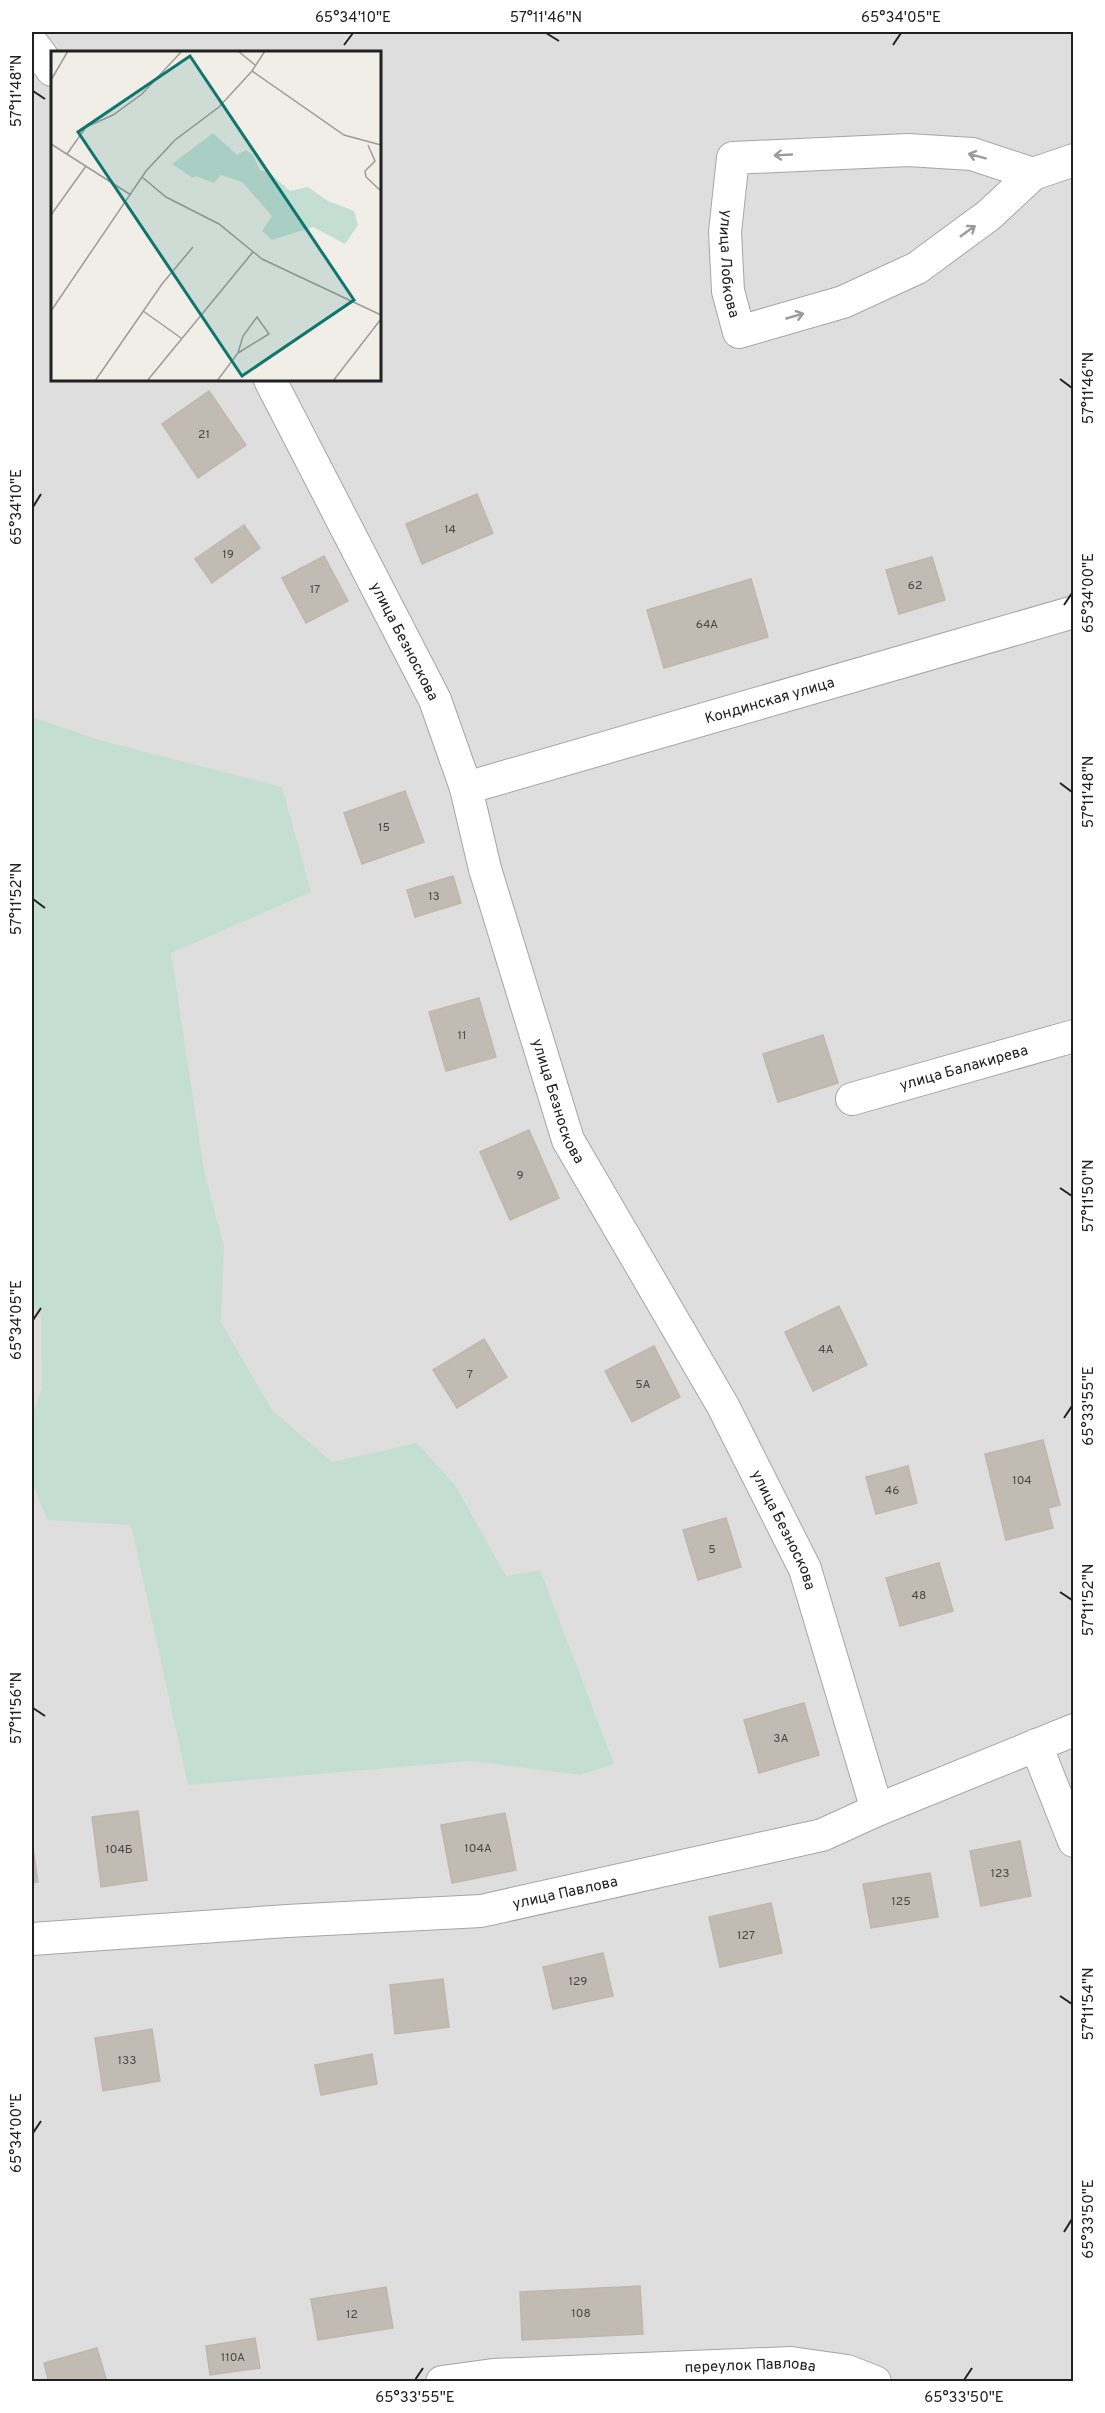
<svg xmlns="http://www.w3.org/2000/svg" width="1105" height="2413" viewBox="0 0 1105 2413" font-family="Overpass,sans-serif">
	<rect width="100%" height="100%" fill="#f1eee8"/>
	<path fill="#dfdede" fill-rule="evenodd" d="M32,32h1041v2349h-1041zM52,52h328v328h-328z"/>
	<path fill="#c5ded4" d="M32,717l67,23 183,47 29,105 -140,61 33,218 20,76 -3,75 51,88 60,52 85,-19 38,42 51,91 34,-6 74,194 -34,11 -110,-14 -282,24 -57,-260 -84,-5 -15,-38v-66l10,-28 -1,-71 -9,-12z"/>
	<path fill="#c2bbb4" stroke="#c2b6ab" stroke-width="1.5" d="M209,391l37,54 -48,33 -36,-54z
		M477,494l16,39 -71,31 -16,-40z
		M244,525l16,23 -48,35 -17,-24z
		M324,556l24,45 -42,22 -24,-45z
		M932,557l13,43 -46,14 -13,-44z
		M751,579l17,58 -104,31 -17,-58z
		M405,791l19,51 -62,22 -18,-51z
		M453,876l8,27 -46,14 -8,-27z
		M479,998l17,59 -50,14 -17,-59z
		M823,1035l15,48 -60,19 -15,-48z
		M529,1130l30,68 -49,22 -30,-68z
		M839,1306l28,59 -54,26 -28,-59z
		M484,1339l23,38 -50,31 -24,-38z
		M654,1346l26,51 -48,25 -27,-51z
		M1043,1440l17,65 -12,3 5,20 -47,12 -21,-86z
		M908,1466l9,37 -41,11 -10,-37z
		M726,1518l15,49 -43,13 -15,-50z
		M939,1563l14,48 -53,15 -14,-48z
		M804,1703l15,52 -60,18 -15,-53z
		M138,1811l9,69 -46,7 -9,-70z
		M505,1813l11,57 -64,13 -11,-58z
		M1020,1841l11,55 -50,10 -11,-55z
		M32,1842l6,40 -6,1z
		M930,1873l8,44 -67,11 -8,-44z
		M771,1903l11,50 -62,14 -11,-50z
		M603,1953l10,43 -60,13 -10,-42z
		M443,1979l6,48 -54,7 -5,-49z
		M152,2029l8,52 -57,10 -8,-53z
		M372,2054l5,30 -56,11 -6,-30z
		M640,2286l3,48 -121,6 -2,-48z
		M386,2287l7,41 -75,12 -7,-41z
		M255,2338l5,30 -50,7 -4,-29z
		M97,2348l10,34h-58l-5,-19z"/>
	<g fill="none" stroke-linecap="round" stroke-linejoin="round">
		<g stroke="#a5a5a5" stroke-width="34">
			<g id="street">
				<path d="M32,43l20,27"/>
				<path id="s1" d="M1033,174l-61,-20 -64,-4 -175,8 -8,74 3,59 11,41 104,-30 74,-34 72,-53 44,-41 41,-14"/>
				<path id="s2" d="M270,380l165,320 31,88 19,81 83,271 155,266 82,163 72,241"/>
				<path id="s3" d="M466,788l608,-176"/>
				<path id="s4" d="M852,1099l222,-63"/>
				<path d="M1036,1745l38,96"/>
				<path id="s5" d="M32,1939l255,-18 194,-10 341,-76 55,-25 197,-80"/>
				<path id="s6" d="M442,2382l51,-7 298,-12 56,8 28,11"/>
			</g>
		</g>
		<use href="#street" stroke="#fff" stroke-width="32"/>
	</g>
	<defs><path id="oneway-shaft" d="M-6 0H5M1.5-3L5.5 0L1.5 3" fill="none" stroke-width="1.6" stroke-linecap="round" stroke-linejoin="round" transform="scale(1.5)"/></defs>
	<g stroke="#9b9b9b">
		<use href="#oneway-shaft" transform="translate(783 155) rotate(177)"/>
		<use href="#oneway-shaft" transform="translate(977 156) rotate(-165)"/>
		<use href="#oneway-shaft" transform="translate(968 231) rotate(-36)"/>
		<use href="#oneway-shaft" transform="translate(795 316) rotate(-16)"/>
	</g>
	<path fill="none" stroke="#212121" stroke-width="2" d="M546,33l13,8M344,45l9,-12M893,45l8,-12M33,91l12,8M1060,379l12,9M33,507l8,-13M1064,605l8,-12M1060,783l12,9M33,899l12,9M1060,1188l12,8M33,1320l8,-12M1064,1418l8,-12M1060,1592l12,8M33,1708l12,8M1060,1996l12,8M33,2133l8,-12M1064,2232l8,-13M415,2380l8,-12M964,2380l8,-12"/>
	<g text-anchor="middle" stroke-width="5" stroke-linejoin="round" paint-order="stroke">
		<g font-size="12" fill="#494846">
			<text x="204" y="438">21</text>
			<text x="450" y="533">14</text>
			<text x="228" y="558">19</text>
			<text x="915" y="589">62</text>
			<text x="315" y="593">17</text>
			<text x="707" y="628">64А</text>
			<text x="384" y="831">15</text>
			<text x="434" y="900">13</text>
			<text x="462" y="1039">11</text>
			<text x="520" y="1179">9</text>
			<text x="826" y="1353">4А</text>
			<text x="470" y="1378">7</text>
			<text x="643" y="1388">5А</text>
			<text x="1022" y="1484">104</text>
			<text x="892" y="1494">46</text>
			<text x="712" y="1553">5</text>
			<text x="919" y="1599">48</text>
			<text x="781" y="1742">3А</text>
			<text x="478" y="1852">104А</text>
			<text x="119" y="1853">104Б</text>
			<text x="1000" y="1877">123</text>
			<text x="901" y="1905">125</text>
			<text x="746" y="1939">127</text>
			<text x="578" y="1985">129</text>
			<text x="127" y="2064">133</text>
			<text x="581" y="2317">108</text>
			<text x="352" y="2318">12</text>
			<text x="233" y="2361">110А</text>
		</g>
		<g font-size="15" fill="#212121" stroke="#fff">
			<text dy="5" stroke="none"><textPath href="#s1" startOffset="410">улица Лобкова</textPath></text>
			<text dy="5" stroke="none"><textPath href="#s2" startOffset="294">улица Безноскова</textPath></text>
			<text dy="5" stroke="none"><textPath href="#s3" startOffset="316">Кондинская улица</textPath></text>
			<text dy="5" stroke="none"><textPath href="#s4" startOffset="116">улица Балакирева</textPath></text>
			<text dy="5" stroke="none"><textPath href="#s2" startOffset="780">улица Безноскова</textPath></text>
			<text dy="5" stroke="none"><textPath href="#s2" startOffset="1266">улица Безноскова</textPath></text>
			<text dy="5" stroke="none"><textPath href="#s5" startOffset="536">улица Павлова</textPath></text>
			<text dy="5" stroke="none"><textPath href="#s6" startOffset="309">переулок Павлова</textPath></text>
		</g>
	</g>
	<g transform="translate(51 51)">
		<rect width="330" height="330" fill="#f1eee8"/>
		<path d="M162,82l24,22 9,-5 7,5 7,15 10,3 20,18 18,-4 20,14 26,10 4,14 -13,19 -32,-17 -41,13 -10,-9 10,-15 -30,-34 -21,-7 -7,8 -18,-7 -3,2 -21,-14z" fill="#c5ded4"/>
		<path fill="none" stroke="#9e9c98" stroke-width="1.5" d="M187,0l17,14M201,20l92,64 37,10M0,29l17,-29M0,93l80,51M317,94l7,16 -10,10 1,6 15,14M16,103l19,-27 27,-12 29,-21 40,-43M91,126l24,20 53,27 43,35 119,56M0,164l35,-49M0,260l95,-140 29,-31 44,-33 33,-36 13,-20M92,260l38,27M44,330l67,-97 31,-37M96,330l106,-129M166,330l21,-28 5,-17 14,-19 12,17 -31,19M282,330l48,-62"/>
		<path fill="#0f766e" fill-opacity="0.15" stroke="#0f766e" stroke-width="3" d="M139,5l164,244 -112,76 -164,-244z"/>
		<rect width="330" height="330" fill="none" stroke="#212121" stroke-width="3"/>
	</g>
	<rect width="1105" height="2413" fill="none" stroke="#ffffff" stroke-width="66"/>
	<rect x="33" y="33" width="1039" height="2347" fill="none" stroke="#212121" stroke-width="2"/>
	<g font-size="15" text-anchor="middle" fill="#212121">
		<text x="353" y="22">65°34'10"E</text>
		<text x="546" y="22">57°11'46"N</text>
		<text x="901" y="22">65°34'05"E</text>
		<text transform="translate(16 91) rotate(-90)" y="5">57°11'48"N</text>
		<text transform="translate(1088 388) rotate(-90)" y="5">57°11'46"N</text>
		<text transform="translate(16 507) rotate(-90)" y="5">65°34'10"E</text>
		<text transform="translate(1088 593) rotate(-90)" y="5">65°34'00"E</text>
		<text transform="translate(1088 792) rotate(-90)" y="5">57°11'48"N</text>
		<text transform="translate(16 899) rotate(-90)" y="5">57°11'52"N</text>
		<text transform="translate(1088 1196) rotate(-90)" y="5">57°11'50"N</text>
		<text transform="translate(16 1320) rotate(-90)" y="5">65°34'05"E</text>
		<text transform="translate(1088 1406) rotate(-90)" y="5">65°33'55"E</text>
		<text transform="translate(1088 1600) rotate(-90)" y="5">57°11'52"N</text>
		<text transform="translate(16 1708) rotate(-90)" y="5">57°11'56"N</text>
		<text transform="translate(1088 2004) rotate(-90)" y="5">57°11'54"N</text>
		<text transform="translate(16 2133) rotate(-90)" y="5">65°34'00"E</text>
		<text transform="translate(1088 2219) rotate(-90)" y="5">65°33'50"E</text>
		<text x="415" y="2402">65°33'55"E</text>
		<text x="964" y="2402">65°33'50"E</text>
	</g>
</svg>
